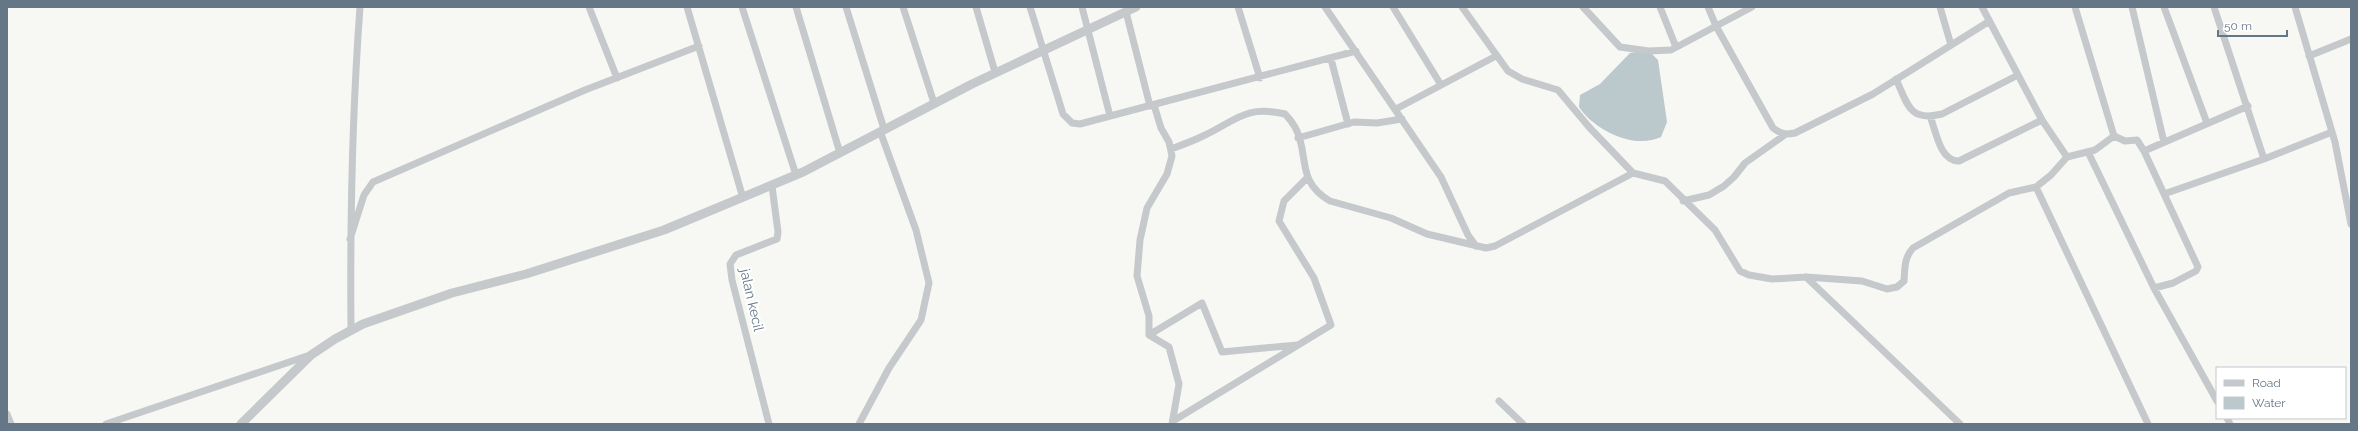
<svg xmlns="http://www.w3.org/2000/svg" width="2358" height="431" viewBox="0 0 2358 431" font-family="Raleway,sans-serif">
	<rect width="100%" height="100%" fill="#f7f7f4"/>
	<path fill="#bbc8cc" d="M1637,52l15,2 6,6 9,62 -6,15c-27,13 -67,-7 -82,-30l1,-12 20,-11 30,-31z"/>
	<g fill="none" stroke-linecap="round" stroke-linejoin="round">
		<path stroke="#c5c9cc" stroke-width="7" d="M589,7l28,71
			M687,7l56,191
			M742,7l54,168
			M796,7l44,146
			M846,7l38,122
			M903,7l31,96
			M976,7l19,65
			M1030,7l33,107 9,9 8,1 276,-73
			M1082,7l28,109
			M1238,7l22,71
			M1325,7l116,170 27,58 8,11
			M1393,7l48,78
			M1462,7l46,64 14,8 36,11 31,37 44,46 32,8 50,49 25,41 9,4 23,4 34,-2 56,4 25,8 10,-2 7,-6c1,-13 0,-23 9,-33l96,-55 27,-6 15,-12 16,-18 28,-7 19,-14 11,5 12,-1 7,11 104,-45
			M1583,7l37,40 29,4 22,-1 81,-43
			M1660,7l16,40
			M1708,7l8,19 57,102c8,6 12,7 22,5l78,-39 115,-72
			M1940,7l11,38
			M1982,7l60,113 25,37
			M2075,7l39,129
			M2132,7l32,135
			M2164,7l43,116
			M2214,7l50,152
			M2295,7l40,135 16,82
			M1126,12l24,94
			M2309,56l42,-17
			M1331,59l17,65
			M1896,79c12,26 13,43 46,35l76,-39
			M1154,105l7,23 8,14 3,14 -5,18 -20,34 -7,32 -3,36 12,40v19l20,12 10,37 -7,40
			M1396,109l100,-53
			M1930,116c6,15 10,46 29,45l83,-41
			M1298,138l56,-16 23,1 25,-4
			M1171,149c11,-4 22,-8 32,-13 34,-16 42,-31 82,-22 4,4 7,8 10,13 15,27 0,54 35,74l61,17 36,16 59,14 9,-2 138,-73
			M2144,151l54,116 -2,4 -23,12 -19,5
			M2088,152l66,136 63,113
			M2036,187l112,237
			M2164,194l100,-35 68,-27
			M1683,201l26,-6 15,-9 10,-9 11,-14 41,-29
			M350,239l14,-44 9,-13 212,-92 114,-44
			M1806,277l154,147
			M351,330c-1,-108 1,-215 9,-323
			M1149,335l53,-32 20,49 75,-7
			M1499,401l24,23
			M7,414l4,10
			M2227,418l3,6
			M1173,421l158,-96 -17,-47 -35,-57 5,-20 23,-23
			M106,424l204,-69
			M769,424l-37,-144 -2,-16 6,-9 41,-16 1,-7 -6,-46
			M859,424l30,-56 32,-48 8,-37 -13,-53 -36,-99"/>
		<path stroke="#c5c9cc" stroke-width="9" d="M241,424l70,-69 24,-16 28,-15 89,-31 74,-19 138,-44 139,-58 169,-88 164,-77"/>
	</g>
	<g text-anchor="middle" stroke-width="4" stroke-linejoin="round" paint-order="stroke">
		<g font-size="14" fill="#657787" stroke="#fff">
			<text transform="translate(752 300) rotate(77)" y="5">jalan kecil</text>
		</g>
	</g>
	<rect width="2358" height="431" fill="none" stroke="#657787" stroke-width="16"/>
	<rect x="2216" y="367" width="130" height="52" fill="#ffffff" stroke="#c1c9cf"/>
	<rect x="2224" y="380" width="20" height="6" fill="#c5c9cc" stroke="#c1c9cf"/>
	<text x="2252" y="387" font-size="12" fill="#657787">Road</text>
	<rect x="2224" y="397" width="20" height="12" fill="#bbc8cc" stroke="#c1c9cf"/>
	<text x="2252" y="407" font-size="12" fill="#657787">Water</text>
	<path d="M2218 30v6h69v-6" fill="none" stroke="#657787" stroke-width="2"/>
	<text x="2224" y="30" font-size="12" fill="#657787" stroke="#ffffff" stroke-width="3" paint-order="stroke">50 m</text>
</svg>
